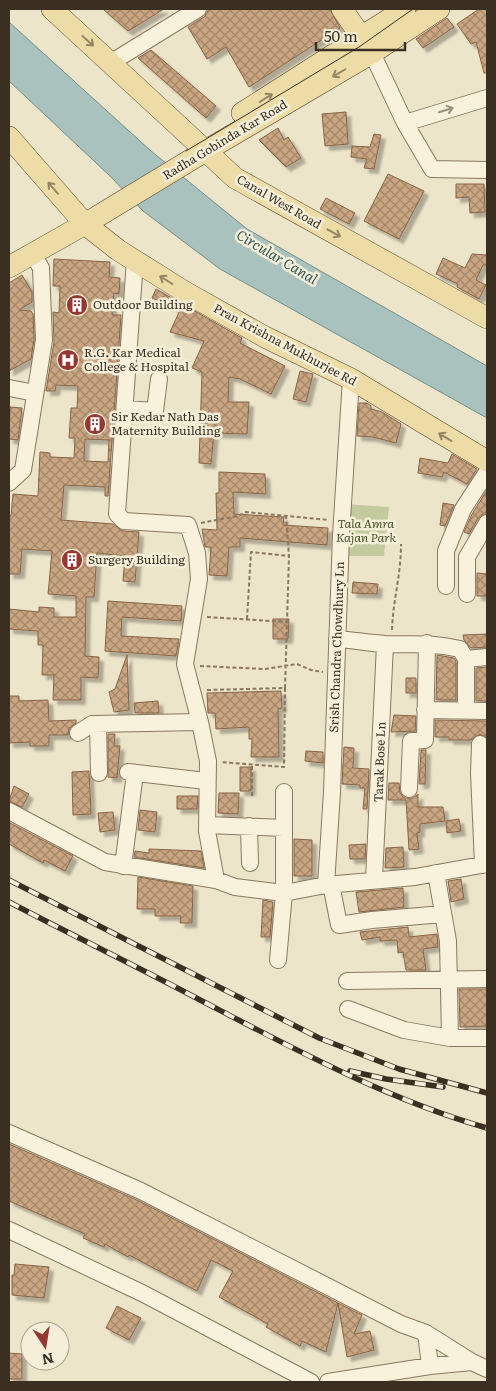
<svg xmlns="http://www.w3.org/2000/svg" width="496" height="1391" viewBox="0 0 496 1391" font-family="Literata,serif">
	<defs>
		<pattern id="building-cross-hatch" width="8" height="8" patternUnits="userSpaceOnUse" patternTransform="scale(1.25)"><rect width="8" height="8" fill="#c9a582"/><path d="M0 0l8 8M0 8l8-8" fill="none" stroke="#a4876a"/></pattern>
		<filter id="shadow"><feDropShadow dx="4.5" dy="4.5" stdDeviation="1" flood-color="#0004"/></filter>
	</defs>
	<rect width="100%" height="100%" fill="#ede5ca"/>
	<path fill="#c3cb9e" d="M345,504l44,3 -5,49h-40z"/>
	<path fill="#aac2bd" stroke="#71908b" d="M9,22l142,129 96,78 240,137v52l-267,-149 -77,-58 -32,-34 -102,-96z"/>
	<path fill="url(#building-cross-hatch)" stroke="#876446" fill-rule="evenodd" filter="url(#shadow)" d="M103,9h61l-36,22z
		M209,9h121l10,19 -91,59 -23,-40 -19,12 -19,-32 16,-10z
		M479,9h8v64h-3l-8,-31 -5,2 -14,-20z
		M447,18l7,9 -31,21 -7,-9z
		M151,50l65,56 -10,12 -68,-60z
		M346,112l2,32 -23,2 -3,-32z
		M278,128l6,12 4,-3 13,21 -15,9 -27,-27z
		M374,134l7,1 -7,34 -10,-1 3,-9 -16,-2 1,-11 18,1z
		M388,174l36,17 -25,48 -35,-18z
		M456,184h28l1,28 -15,1 -1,-16 -13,1z
		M326,198l29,15 -6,11 -29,-15z
		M472,254l15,1v10h-4l-7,15 10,5 -7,14 -22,-12 1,-3 -22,-10 7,-16 22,10z
		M54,259l56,3 -1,15 11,1 -1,16 -5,-1 -2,22h9l-13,181h-3v-9l-41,-2 -3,35 52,4 10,7 16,1 -4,50 -12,-1 2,-25 -28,-3 -3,44h-8l-1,59 14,1 -1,21 -17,-1v23h-28l1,-25h-12l1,-30h-5v-14l-29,-2v-20l30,3v-5l15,1v9h22v-21l-28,-2 4,-43 -30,-2 -2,25h-11v-58h2l2,-22 25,2 2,-44 10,1v4l24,1 1,-20h-6l2,-30h6l1,-22 -22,-1 -1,6h-9l8,-49 -1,-30 6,1 1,-27h-7zM85,439l24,1 -1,22 -24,-1z
		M22,275l10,17v10l-13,8 12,1 2,3 1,25 -3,20 -22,12v-88z
		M156,289l86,49 -2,5 45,23 -14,28 -31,-15 -11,-2 -1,25h21l-2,32 -33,-1 -3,31 -12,-1 3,-91 -10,-4 12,-27 -34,-9 10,-22 -28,-12z
		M300,371l13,3 -7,28 -13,-3z
		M359,403h8l4,3v3l11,3 19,12 -5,19 -23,-6 -16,-1z
		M10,407l12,1 -4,32 -9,-1z
		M452,454l25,15 -10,15 -23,-12 -2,5 -24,-4 2,-15 28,5z
		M219,472l46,2 1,20 -33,-2 1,22 50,3 -1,8 45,3 -1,17 -87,-7v9h-11l-2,29 -18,-1 2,-28h-6l-3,-18 15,1 -1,-37h3z
		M487,490v21l-9,7 -9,16 -5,-2 8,-18z
		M443,503l11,2 -9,21 -5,-1z
		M477,573l10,1v22h-10z
		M353,582l25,2 -1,10 -25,-1z
		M108,601l74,5 -1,15 -59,-4 -1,19 58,3 -3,17 -71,-5z
		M273,619h16l-1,20h-15z
		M487,634v13l-16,1 -7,-8 -1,-5z
		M127,655l2,55 -15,2 -5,-20 6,-3z
		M437,655l17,3 2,4v38h-20z
		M487,667v34h-11v-33z
		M406,678h10v15h-10z
		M281,691l1,17 -4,1 1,48h-28l1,-18h-3v-12l-33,2 -1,-16h-7l-1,-20z
		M9,696h10v5l29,-1 1,21 27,-1v3l-7,5 -1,7h-19v11h-19v-4l-21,1z
		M158,701l1,12h-24l-1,-10z
		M394,715l22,1 -1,15 -24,1z
		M435,720l52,1v17l-7,-4 -9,6h-22v-3h-14z
		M108,734h7l-1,12h6l-3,32 -9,-1z
		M344,747l10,1 -1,20 16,1 -2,40h-4l2,-21h-5v-3l-18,-1z
		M421,750h5l-1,34h-6z
		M306,751l17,1v11l-18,-2z
		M240,767h11v24h-11z
		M89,771l2,43 -18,1 -1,-43z
		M389,783h10l1,10 4,5h9l5,-4v13h25l2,14 -25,3v8l-3,1 2,16 -10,1 -3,-50h-18z
		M14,786l15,8 -7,13 -13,-6z
		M219,793h20l-1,21 -20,-1z
		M177,796h21l-1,13h-20z
		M140,810l17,2 -2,20 -17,-2z
		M113,812l2,18 -15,2 -2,-19z
		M459,819l2,12 -14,2 -1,-12z
		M10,823l63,33 -8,15 -21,-11 -1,3 -34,-19z
		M294,839l18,1v36h-18z
		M366,844l-1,15h-15l-1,-14z
		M403,847l1,20 -19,1 1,-20z
		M149,849l52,2 3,17 -70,-11 1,-6 14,2z
		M138,877l55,9 -1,37h-12l1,-7h-26v-7h-18z
		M461,879l3,20 -13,3 -3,-21z
		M403,888l1,19 -45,5 -3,-20z
		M263,900l10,2 -3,35h-9z
		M408,927l1,10 28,-3 1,13 -15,2 3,21h-20l-3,-18 -5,1 -1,-13 -17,1v-4l-18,3 -2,-8z
		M459,989h28v37l-27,1z
		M9,1144l128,56 201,103 -12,49 -24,-11 -2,5 -34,-19 2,-3 -14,-8 -35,-19 14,-26 -22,-11 -14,31 -68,-36 -1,2 -23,-13 -1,3 -21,-9 2,-4 -76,-33z
		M15,1264l34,3 -5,31 -32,-3v-20h2z
		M338,1303l24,12 -8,19 16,-3 4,19 -27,7z
		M117,1306l24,12 -12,22 -23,-12z
		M9,1353l13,1v25h-13z"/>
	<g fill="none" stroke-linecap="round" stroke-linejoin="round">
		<g stroke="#89785f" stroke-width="18">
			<path id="minor" d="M372,53l33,70 27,46 55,1
				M112,62l86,-53
				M405,123l82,-25
				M135,260l-18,254 7,7 64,4 9,28 2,26 -14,85 15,58 8,39 -1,70 9,49 19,7 49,6 42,-8 89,-8 72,-13
				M9,388l26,5
				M125,409l30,2 4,-32
				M9,483l14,-13 21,-130 -3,-72 -9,-15
				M446,586v-35l17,-42 24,-37
				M467,594v-37l20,-34
				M337,639c16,1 32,4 48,5 28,1 46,-2 75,5l6,10
				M425,710l62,1
				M466,711v-52l21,-2
				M98,724l1,49
				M78,733l14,-9 108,-2
				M480,744l-1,29 4,92
				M128,772l78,9
				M409,789l2,-48 14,-1 2,-97
				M9,811l96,51 111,18
				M207,825l77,3
				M249,826l1,37
				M123,866l12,-93
				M374,880l11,-236
				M331,884l8,41 33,-5 71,-6
				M326,885l6,-93 9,-257 10,-156
				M278,960l6,-67v-101
				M347,981l140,-2
				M348,1009l56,21 46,8 -2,-97 -12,-68
				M450,1038h37
				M9,1133l132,58 260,133 25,9 4,33
				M9,1230l133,63 169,89
				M426,1333l46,29
				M328,1382l102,-16 42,-4 15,7"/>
		</g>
		<g stroke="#584633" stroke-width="22">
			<path id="major" d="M52,9l183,169 252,140
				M342,9l27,39
				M242,113l163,-104
				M9,137l76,87 33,26 67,42 80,45 86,42 136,82
				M9,267l76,-43 122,-74 165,-97 67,-44"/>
		</g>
		<path stroke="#89785f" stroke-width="2" stroke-dasharray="4 2.5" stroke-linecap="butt" d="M201,523l37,-7 8,-4 83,8
			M207,617l80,5
			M247,619l4,-67 38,4
			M392,630c1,-31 9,-54 9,-86
			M200,666l65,3 32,-5 14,6 12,2
			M285,688l4,-132 -3,-40
			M207,690l78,-2 -1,79 -63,-5
			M252,796v-32"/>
		<use href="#minor" stroke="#f8f2dd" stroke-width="16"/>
		<use href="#major" stroke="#eddca5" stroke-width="21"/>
		<path stroke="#3b2f22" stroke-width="1" d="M186,151l173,-104 54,-38"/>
		<g stroke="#3b2f22" stroke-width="5.5">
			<path id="rail" d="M9,880l310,158 80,31 88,24
				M9,902c65,34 131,66 195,100 92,48 183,97 283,126
				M350,1071l36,8 57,8"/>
		</g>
		<use href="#rail" stroke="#f5efda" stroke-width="4" stroke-dasharray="11" stroke-linecap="butt"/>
	</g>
	<defs><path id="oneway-shaft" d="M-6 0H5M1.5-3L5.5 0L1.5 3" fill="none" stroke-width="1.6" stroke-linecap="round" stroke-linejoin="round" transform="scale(1.25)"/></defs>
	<g stroke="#948664">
		<use href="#oneway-shaft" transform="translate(88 41) rotate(42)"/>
		<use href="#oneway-shaft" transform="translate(339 73) rotate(150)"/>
		<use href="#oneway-shaft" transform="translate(266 98) rotate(-32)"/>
		<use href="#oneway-shaft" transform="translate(53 188) rotate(-131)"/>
		<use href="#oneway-shaft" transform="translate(334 233) rotate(29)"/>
		<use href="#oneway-shaft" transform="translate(166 280) rotate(-148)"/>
		<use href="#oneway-shaft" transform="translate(445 437) rotate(-149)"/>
	</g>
	<use stroke="#9a9080" href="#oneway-shaft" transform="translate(446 110) rotate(-17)"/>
	<defs>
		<g id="building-disc" transform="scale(1.125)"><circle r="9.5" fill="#963832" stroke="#f5efda"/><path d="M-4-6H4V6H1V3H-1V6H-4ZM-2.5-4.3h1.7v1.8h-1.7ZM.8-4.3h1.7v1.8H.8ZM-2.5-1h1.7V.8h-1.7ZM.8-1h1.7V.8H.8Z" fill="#fff"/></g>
		<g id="hospital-disc" transform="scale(1.125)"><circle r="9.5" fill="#963832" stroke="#f5efda"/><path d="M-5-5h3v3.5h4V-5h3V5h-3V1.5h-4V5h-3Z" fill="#fff"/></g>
	</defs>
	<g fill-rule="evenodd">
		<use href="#building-disc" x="77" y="305"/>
		<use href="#hospital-disc" x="68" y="360"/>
		<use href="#building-disc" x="95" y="424"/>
		<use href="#building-disc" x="72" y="560"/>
	</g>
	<g text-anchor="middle" stroke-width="5" stroke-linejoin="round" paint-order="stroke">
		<g font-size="12" fill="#3b2f22" stroke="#f5efda">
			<text transform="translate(225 140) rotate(-31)" y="4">Radha Gobinda Kar Road</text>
			<text transform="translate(279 202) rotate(30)" y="4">Canal West Road</text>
			<text transform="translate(285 345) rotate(28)" y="4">Pran Krishna Mukhurjee Rd</text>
			<text transform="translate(337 647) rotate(-88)" y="4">Srish Chandra Chowdhury Ln</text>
			<text transform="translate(380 762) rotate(-88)" y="4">Tarak Bose Ln</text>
		</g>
		<g font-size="12" fill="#3b2f22" stroke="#f5efda" text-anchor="start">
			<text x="93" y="309">Outdoor Building</text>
			<text x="84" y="357">R.G. Kar Medical<tspan x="84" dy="14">College &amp; Hospital</tspan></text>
			<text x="111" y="421">Sir Kedar Nath Das<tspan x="111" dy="14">Maternity Building</tspan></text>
			<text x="88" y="564">Surgery Building</text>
		</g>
		<g font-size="12" font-style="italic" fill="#485629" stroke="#f5efda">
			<text x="366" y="528">Tala Amra<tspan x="366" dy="14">Kajan Park</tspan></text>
		</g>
		<g font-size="14" font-style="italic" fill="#325959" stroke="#f5efda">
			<text transform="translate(277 257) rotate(31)" y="5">Circular Canal</text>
		</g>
	</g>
	<rect width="496" height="1391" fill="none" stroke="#3b2f22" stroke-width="20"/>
	<g transform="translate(45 1346) rotate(168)"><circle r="24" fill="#f5efda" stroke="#aba290"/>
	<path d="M0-4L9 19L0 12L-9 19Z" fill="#963832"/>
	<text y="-8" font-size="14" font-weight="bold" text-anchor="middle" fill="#3b2f22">N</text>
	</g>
	<path d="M316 42v8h89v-8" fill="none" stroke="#3b2f22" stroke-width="2.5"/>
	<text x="324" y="42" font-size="15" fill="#3b2f22" stroke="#f5efda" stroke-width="4" paint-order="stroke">50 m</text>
</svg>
